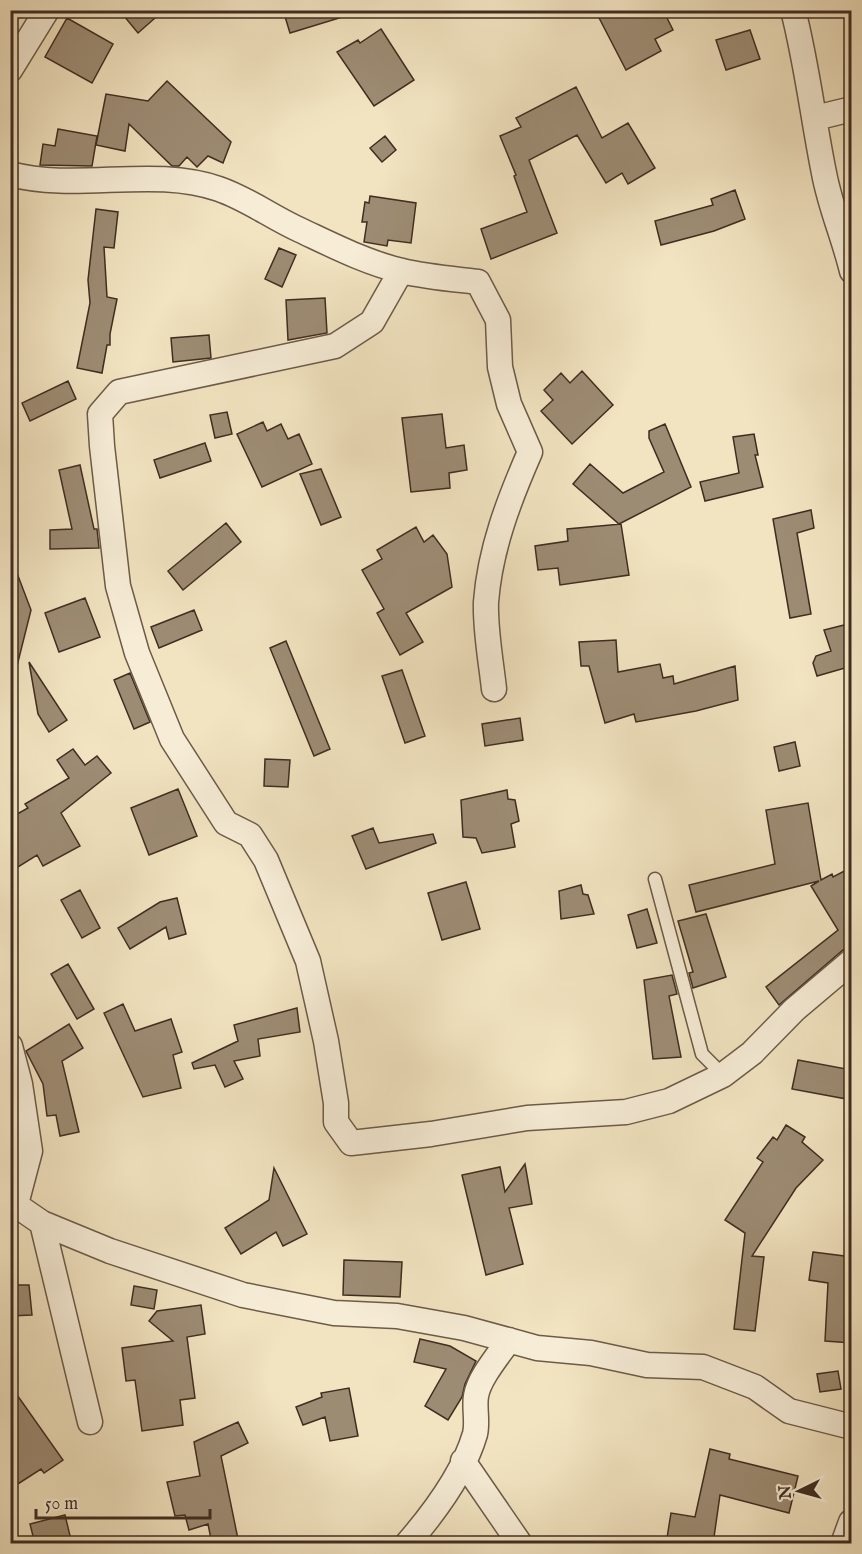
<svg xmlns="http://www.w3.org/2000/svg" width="862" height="1554" viewBox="0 0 862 1554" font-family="'IM FELL English',serif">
	<rect width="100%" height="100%" fill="#f2e4c1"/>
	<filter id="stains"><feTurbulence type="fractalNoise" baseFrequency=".00333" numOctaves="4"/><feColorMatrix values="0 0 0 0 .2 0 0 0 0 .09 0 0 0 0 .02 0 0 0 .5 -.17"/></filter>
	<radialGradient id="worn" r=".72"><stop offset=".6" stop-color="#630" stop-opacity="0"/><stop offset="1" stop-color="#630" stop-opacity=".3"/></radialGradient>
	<path fill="#9d8c74" stroke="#402d21" stroke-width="1.5" d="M119,10h45l-26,23z
		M283,10h65l1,5 -59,18z
		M595,10h68l10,20 -18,9 6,12 -35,19z
		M67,18l46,26 -21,39 -47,-26z
		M381,29l33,51 -40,26 -37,-54 21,-12 2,3z
		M750,30l10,29 -34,11 -10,-30z
		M167,81l64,61 -8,21 -15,-7 -11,11 -10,-10 -8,9h-7l-43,-42 -4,27 -29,-6 10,-51 42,7z
		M576,87l26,51 26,-15 27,45 -27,16 -6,-11 -16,10 -29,-48 -48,25 28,73 -66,26 -10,-30 46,-17 -13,-36 2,-1 -16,-39 21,-9 -5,-9z
		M58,129l39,7 -5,30 -52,-1 3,-21 12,2z
		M385,136l11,14 -14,12 -12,-14z
		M735,190l10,29 -31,12 -53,14 -6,-24 58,-16 -2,-6z
		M370,196l46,7 -5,40 -23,-3 -1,6 -23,-4 3,-20h-5l3,-20 4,1z
		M96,209l22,3 -4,36 -10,-1 3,50 10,2 -7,35v11h-3l-5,28 -25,-5 13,-65 -2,-23z
		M279,248l17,7 -14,32 -17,-8z
		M325,298l2,35 -39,7 -2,-40z
		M209,335l2,23 -38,4 -2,-24z
		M582,371l31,34 -41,39 -31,-33 12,-11 -9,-10 17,-17 9,10z
		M68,381l8,18 -46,22 -8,-18z
		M227,412l5,22 -17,4 -5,-23z
		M442,414l4,34 18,-3 3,25 -18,3 1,15 -39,4 -9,-74z
		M263,422l4,9 14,-7 7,15 11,-5 13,30 -50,23 -25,-53z
		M665,424l26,63 -72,37 -46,-40 17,-20 33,29 41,-21 -15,-34v-7z
		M754,434l4,21h-3l8,32 -58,14 -5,-19 39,-9 -6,-36z
		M205,443l6,18 -51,17 -6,-18z
		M80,465l14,64h3l2,19 -49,1v-19l22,-1 -13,-59z
		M321,469l20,48 -20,8 -21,-51z
		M811,510l3,18 -17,5 14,81 -21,4 -17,-99z
		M226,523l15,19 -58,48 -15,-19z
		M621,524l8,51 -69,10 -2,-17 -20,2 -3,-24 33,-5 -1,-12z
		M416,527l8,15 9,-7 14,19 5,33 -46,26 17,29 -23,13 -23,-42 7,-4 -22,-39 20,-11 -5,-9z
		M12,560l19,50 -14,56 -7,-1z
		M85,598l15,39 -41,15 -14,-39z
		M194,610l8,20 -43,18 -8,-21z
		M852,623v43l-35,10 -4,-13 3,-7 15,-5 -7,-21z
		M616,640l2,32 42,-8 3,14 10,-2 1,8 61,-18 3,34 -42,11 -60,11 -2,-8 -29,9 -16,-57h-8l-2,-24z
		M286,641l44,108 -16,7 -44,-108z
		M29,662l38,58 -18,12 -11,-18z
		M402,670l23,66 -20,7 -23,-67z
		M130,673l20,49 -16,7 -20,-49z
		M520,718l3,22 -38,6 -3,-22z
		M795,742l5,24 -21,5 -5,-24z
		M73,749l12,16 12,-9 14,17 -50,40 19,33 -37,20 -6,-11 -27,17v-54l18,-10 -3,-4 44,-26 -12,-18z
		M265,759l25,1 -2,27 -24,-1z
		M178,789l19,47 -48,19 -18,-47z
		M507,790l1,9 7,1 4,21 -8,3 4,23 -33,6 -6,-15 -13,-1 -2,-37z
		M808,803l13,77 11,-6 1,3 19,-10v80l-9,3 -64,55 -13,-18 72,-57 -27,-44 8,-5 -123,31 -7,-27 86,-21 -9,-54z
		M373,828l6,15 54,-9 3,9 -70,26 -14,-33z
		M466,882l14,47 -38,11 -14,-47z
		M581,885l2,9 5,1 6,19 -33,5 -2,-28z
		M80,890l20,38 -18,10 -21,-38z
		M177,898l9,36 -17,5 -3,-12 -36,22 -12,-21 42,-26z
		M647,909l10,34 -20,5 -9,-33z
		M706,914l20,63 -33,11 -4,-15 4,-1 -15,-51z
		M68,964l26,45 -17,10 -26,-45z
		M672,975l5,19 -8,2 12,61 -28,2 -9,-79z
		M123,1004l12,27 36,-12 11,33 -9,3 8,33 -38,9 -39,-84z
		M297,1008l3,24 -42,7 2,17 -26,5 9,18 -18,8 -10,-22 -21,4 -2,-6 46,-22 -4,-16z
		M69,1024l14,24 -21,13 17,71 -19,4 -4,-21 -9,1 -4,-32 -17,-33z
		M798,1060l54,10v30l-60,-11z
		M786,1125l19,12 -3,5 21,18 -27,28 -44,68 12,1 -9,74 -21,-2 11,-96 -20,-13 38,-58 -6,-4 16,-21 4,3z
		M525,1164l7,40 -23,4 14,56 -37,11 -24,-100 38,-8 5,25z
		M274,1168l33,66 -24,12 -7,-14 -35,22 -16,-26 44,-28z
		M813,1252l39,5v86l-27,-2 3,-58 -19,-3z
		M344,1260l58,2 -2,35 -57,-2z
		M10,1285h19l3,30 -22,1z
		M134,1286l23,4 -3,19 -23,-4z
		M201,1305l4,29 -18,3 8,61 -15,2 3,25 -41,6 -7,-51 -9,1 -4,-33 51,-7 -24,-20 8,-10z
		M420,1339l30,7 26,15 -11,23 -3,13 -14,23 -23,-14 21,-37 -32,-7z
		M838,1371l3,18 -21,3 -3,-18z
		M10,1385l53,75 -19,13 -3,-4 -31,20z
		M349,1388l9,48 -28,5 -5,-24 -22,8 -7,-18 26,-10 -1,-4z
		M238,1422l10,21 -27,13 18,88h-27l-4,-20 -19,6 -4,-15 -10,1 -8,-34 33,-6 -6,-34z
		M710,1449l20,5 -1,5 69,17 -9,37 -69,-18 -7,49h-47l5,-31 24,4z
		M65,1515l7,29h-37l-5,-20z"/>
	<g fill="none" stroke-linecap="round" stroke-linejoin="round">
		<g stroke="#6c5b49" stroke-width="15">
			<path id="service" d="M655,879l47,175 21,21"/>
		</g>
		<g stroke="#6c5b49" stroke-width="27">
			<path id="minor" d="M793,10c14,54 20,109 31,163 6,33 20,65 28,98
				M10,70l37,-60
				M815,118l37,-9
				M10,174c68,18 142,-8 209,15 29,10 54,29 81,41 32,15 67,33 102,41 25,6 51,8 76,11l20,38 2,47 9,37 21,48c-21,48 -40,97 -44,150 -1,28 5,59 8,87
				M401,271l-29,51 -37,24 -216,46 -19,22 2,32 16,140 19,67 35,86 54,84 24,12 16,25 42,101 18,80 10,62v19l15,21 80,-9 96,-16 99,-6 43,-11 54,-26 29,-22 42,-43 58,-49
				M10,1046l10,38 10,67 -14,53
				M10,1201l32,22 68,28 133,44 91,18 63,3 67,12 73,20 54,5 56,12 56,2 52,20 34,24 63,16
				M42,1223l48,199
				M463,1461l57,83
				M407,1544c26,-30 57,-72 68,-110 3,-12 -1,-26 1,-38 3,-18 22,-40 33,-56
				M843,1544l8,-22"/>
		</g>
		<use href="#service" stroke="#f7edd7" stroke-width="12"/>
		<use href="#minor" stroke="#f7edd7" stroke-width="24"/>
	</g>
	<rect width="862" height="1554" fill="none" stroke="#f2e4c1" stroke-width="36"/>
	<rect x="12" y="12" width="838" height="1530" fill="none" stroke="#402d21" stroke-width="3"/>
	<rect x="18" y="18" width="826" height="1518" fill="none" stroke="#402d21" stroke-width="1.5"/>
	<g transform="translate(799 1491) rotate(265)" stroke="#f7edd7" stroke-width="4.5" paint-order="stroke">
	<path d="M0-4.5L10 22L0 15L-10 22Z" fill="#402d21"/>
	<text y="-9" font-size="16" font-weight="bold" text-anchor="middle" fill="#402d21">N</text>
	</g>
	<path d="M36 1509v9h174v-9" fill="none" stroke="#402d21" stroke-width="3"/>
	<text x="45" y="1509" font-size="18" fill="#402d21" stroke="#f7edd7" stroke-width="4.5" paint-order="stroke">50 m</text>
	<rect width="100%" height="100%" filter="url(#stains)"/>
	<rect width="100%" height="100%" fill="url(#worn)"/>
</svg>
